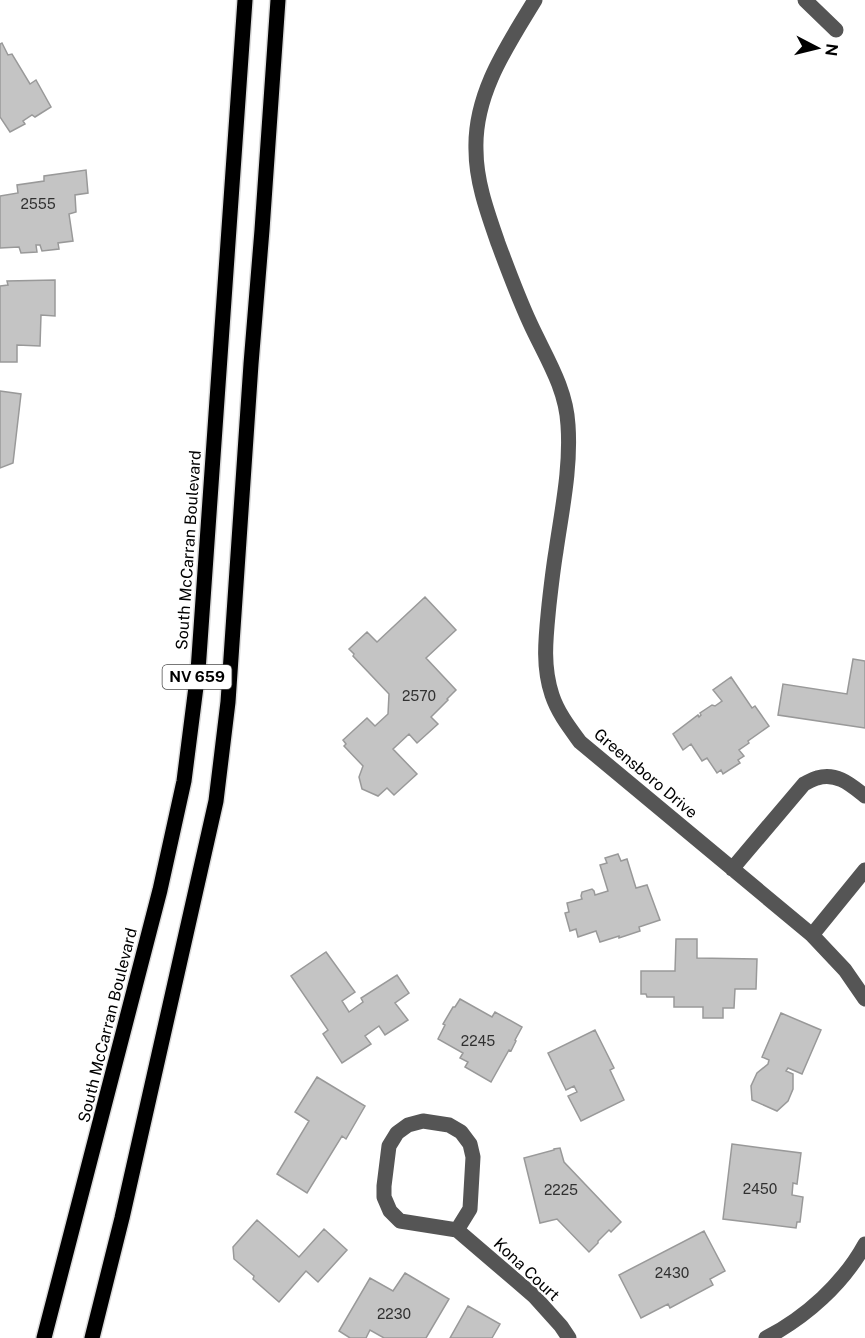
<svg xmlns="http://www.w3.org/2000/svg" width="865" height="1338" viewBox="0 0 865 1338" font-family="'Public Sans',sans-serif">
	<rect width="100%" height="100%" fill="#fff"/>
	<path fill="#c4c4c4" stroke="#999" stroke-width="1.5" d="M2,43l6,12 4,-1 18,30 6,-4 15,27 -16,10 -3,-2 -9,6 2,3 -15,8 -10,-15v-73z
		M86,170l2,23 -13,2 1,17 -7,2 4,27 -15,2 1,6 -17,2 -2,-6h-4l1,7 -16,1 -2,-6 -19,1v-52l18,-3 -1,-8 27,-4v-5z
		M55,280v36l-14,-1 -1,31 -23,-1v17h-17v-76l8,-1 -1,-4z
		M0,391l21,3 -8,69 -13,5z
		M425,597l31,33 -30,28 30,32 -9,9 1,1 -17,17 7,7 -21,19 -8,-9 -16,15 24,25 -23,21 -7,-7 -9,8 -16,-7 -3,-12 4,-11 -19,-20 2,-2 -3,-4 24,-22 8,8 13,-12 1,-20 -36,-38 1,-2 -5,-5 18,-17 10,10z
		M853,659l12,2v67l-87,-13 5,-31 64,10z
		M731,677l21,31 3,-2 14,20 -21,15 1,2 -10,7 5,6 -6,4 2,3 -17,11 -2,-4 -4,3 -10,-15 -5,3 -11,-17 -8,6 -10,-16 25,-19 1,2 2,-2 -1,-2 12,-8 3,1 7,-5 -9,-11z
		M618,854l3,7 6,-2 9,29 11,-3 13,35 -21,7 1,4 -21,7v-2l-19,6 -4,-11 -18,6 -2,-8 -6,2 -5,-18 4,-1 -2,-9 15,-4 -1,-3 1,-4 10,-3 2,2 1,4 13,-4 -8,-26 7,-2 -2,-5z
		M676,939h21v19l60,1 -1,30h-21l-1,19h-11v10h-20v-11h-29v-10h-27l-1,-3h-5v-23h34z
		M326,952l29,40 -13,9 7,11 14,-10 -2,-4 36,-23 12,18 -14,10 13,17 -23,15 -6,-9 -14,10 6,8 -29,19 -19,-29 5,-4 -37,-54z
		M460,999l32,18 3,-5 27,15 -7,13 1,1 -5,10 -2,-1 -18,32 -26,-15 3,-5 -8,-4 3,-5 -25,-14 7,-14 -2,-1 10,-17h2z
		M781,1013l40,17 -19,44 -14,-6 -2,3 7,3v15l-5,12 -11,10 -25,-11 -1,-14 6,-13 11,-9 1,-4 -7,-3z
		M595,1030l19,38 -4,2 14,30 -43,21 -13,-25 9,-4 -3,-6 -8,4 -18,-37z
		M317,1077l48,29 -19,33 -4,-3 -35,57 -30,-19 32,-53 -14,-9z
		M732,1144l69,9 -4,31 -4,-1 -1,12 11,2 -3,25h-3l-1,6 -73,-9z
		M560,1148l4,14 57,60 -10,10 -2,-2 -11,11v2l-9,9 -32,-33 -17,4 -16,-65 30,-8v-1z
		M257,1220l42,37 25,-28 23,21 -29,32 -12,-11 -27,31 -26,-23 1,-3 -20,-17 -1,-12z
		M704,1231l21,40 -15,8 3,6 -43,23 -2,-4 -27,14 -22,-43z
		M405,1273l44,26 -23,39h-42l-14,-8 -4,8h-16l-11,-7 31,-53 23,13z
		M468,1306l32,18 -8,14h-42z"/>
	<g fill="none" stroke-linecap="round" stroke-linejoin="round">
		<g stroke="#dbdbdb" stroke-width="18">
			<path id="major" d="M44,1338l116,-448 24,-109 14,-110 47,-671
				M92,1338l30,-120 94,-417 12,-99 23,-338 11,-134 16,-230"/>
		</g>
		<path stroke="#555" stroke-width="15" d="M535,0c-28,46 -61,94 -59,150 0,32 12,64 22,93 10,27 20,54 32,80 15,33 36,64 38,102 3,43 -6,84 -12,126 -3,18 -5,36 -7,54 -3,31 -7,60 3,90 6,18 17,32 28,47l232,193 33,35 20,29
			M805,0l31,30
			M732,869l72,-85c4,-2 9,-5 13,-6 20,-6 34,7 48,18
			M812,935l53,-65
			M457,1230l13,-21 3,-52 -3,-13 -9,-12 -12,-7 -26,-4 -15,4 -11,8 -8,13 -5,40v11l6,14 10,10 57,9 77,66 27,30 8,12
			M766,1338c40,-21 77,-54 99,-94"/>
		<use href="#major" stroke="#000" stroke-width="15"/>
	</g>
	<g text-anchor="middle" stroke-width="4.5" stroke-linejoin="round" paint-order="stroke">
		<g font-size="14" fill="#313131">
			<text x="38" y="209">2555</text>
			<text x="419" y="701">2570</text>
			<text x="478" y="1046">2245</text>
			<text x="760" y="1194">2450</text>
			<text x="561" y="1195">2225</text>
			<text x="672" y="1278">2430</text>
			<text x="394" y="1319">2230</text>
		</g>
		<rect fill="#fff" stroke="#4c4c4c" stroke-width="1.5" x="162.5" y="665" width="69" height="24" rx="4.5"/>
		<g font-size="15" font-weight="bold" fill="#000">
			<text x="197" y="682">NV 659</text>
		</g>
		<g font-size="16" fill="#000" stroke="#fff">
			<text transform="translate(188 550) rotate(-86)" y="6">South McCarran Boulevard</text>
			<text transform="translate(646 773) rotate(40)" y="6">Greensboro Drive</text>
			<text transform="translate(107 1025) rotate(-76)" y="6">South McCarran Boulevard</text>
			<text transform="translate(527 1269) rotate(43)" y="6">Kona Court</text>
		</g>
	</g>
	<g transform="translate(817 48) rotate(97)" stroke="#ffffff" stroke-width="4.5" paint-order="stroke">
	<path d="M0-4.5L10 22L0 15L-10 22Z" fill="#000000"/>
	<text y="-9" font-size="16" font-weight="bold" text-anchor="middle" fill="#000000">N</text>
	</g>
</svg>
